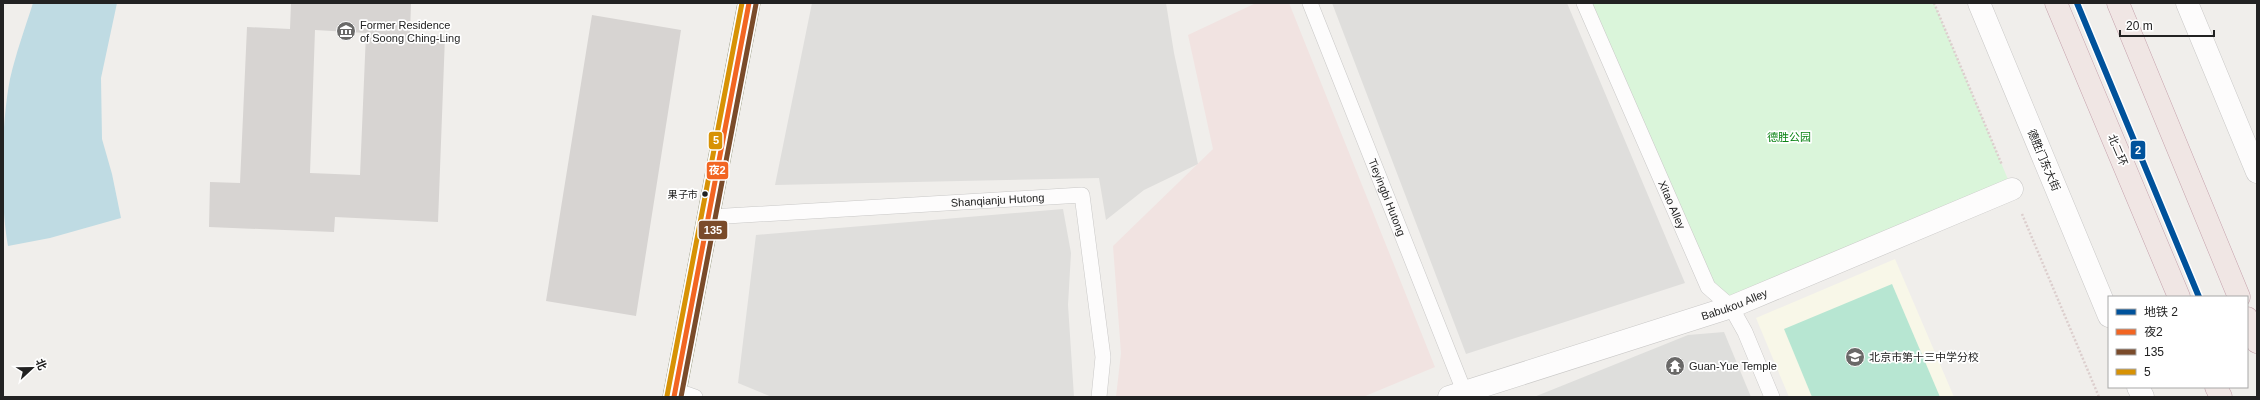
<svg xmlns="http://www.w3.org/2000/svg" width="2260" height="400" viewBox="0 0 2260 400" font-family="Helvetica,'Noto Sans SC',sans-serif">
	<rect width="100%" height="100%" fill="#f0eeeb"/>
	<path fill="#dfdedc" d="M812,3h354l8,50 24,111 -54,26 -38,30 -7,-42 -324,7z
		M1332,3h235l118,280 -219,71z
		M1063,209l8,44 -3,52 6,92h-302l-34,-14 18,-148z"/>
	<path fill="#f1e3e1" d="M1256,3h33l146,364 -72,30h-247l5,-44 -8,-107 100,-97 -25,-114z"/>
	<path fill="#f8f7e8" d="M1895,259l59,138h-165l-33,-79z"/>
	<path fill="#dededc" d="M1724,332l27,65h-217l154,-62z"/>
	<path fill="#daf5da" d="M1584,3h350l78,186 -281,118 -23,-20z"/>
	<path fill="#b7e6d2" d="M1892,284l48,113h-128l-28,-68z"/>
	<path fill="#bfdbe3" d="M33,3h84l-16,75 1,61 10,35 9,44 -71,20 -42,8c-8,-45 -7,-122 2,-167 6,-26 15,-51 23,-76z"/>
	<path fill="#d7d4d2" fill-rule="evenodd" d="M291,3h120l-1,31 35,2 -7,186 -103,-5 -1,15 -125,-5 1,-45 30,1 7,-156 43,2zM315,30l51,3 -6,142 -50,-2z
		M592,15l89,15 -45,286 -90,-15z"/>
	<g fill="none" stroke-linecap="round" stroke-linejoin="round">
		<g stroke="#c9c8c7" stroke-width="16">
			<g id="service">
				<path id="s1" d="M1310,3l154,388"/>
				<path id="s2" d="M1584,3l124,284 23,20 14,25 27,65"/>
				<path id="s3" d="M710,217l372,-22 21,162 -4,40"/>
				<path d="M675,390l20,7"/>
			</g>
		</g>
		<g stroke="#c9c8c7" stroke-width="23">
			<g id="minor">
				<path id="s4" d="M1449,397l282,-90 281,-118"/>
			</g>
		</g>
		<g stroke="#c9c8c7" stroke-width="23">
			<path id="tertiary" d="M1979,3l130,313
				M2187,3l70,169
				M2138,387l5,10"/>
		</g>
		<g stroke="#999a82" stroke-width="23">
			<path id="secondary" d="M674,397l75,-394"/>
		</g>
		<g stroke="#c5a2ac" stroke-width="23">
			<path id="trunk" d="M2056,3l123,294
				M2118,3l121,294
				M2247,318l10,24
				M2216,387l5,10"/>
		</g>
		<path stroke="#dccecd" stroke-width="2.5" stroke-dasharray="2 2" stroke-linecap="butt" d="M1934,3l68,162
			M2022,214l77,183"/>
		<use href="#service" stroke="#fdfcfc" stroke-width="15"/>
		<use href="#minor" stroke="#fdfcfc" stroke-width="22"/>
		<use href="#tertiary" stroke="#fdfcfc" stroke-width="22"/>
		<use href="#secondary" stroke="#f4f4ed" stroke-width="22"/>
		<use href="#trunk" stroke="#f0e6e4" stroke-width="22"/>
		<g stroke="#fff" stroke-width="8">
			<path id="bus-1" d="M674,397l75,-394"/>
		</g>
		<g stroke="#fff" stroke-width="8">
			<path id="bus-2" d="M681,397l75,-393"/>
		</g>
		<g stroke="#fff" stroke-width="8">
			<path id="bus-3" d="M667,396l75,-393"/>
		</g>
		<use href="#bus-1" stroke="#f26522" stroke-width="5"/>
		<use href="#bus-2" stroke="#7a4b2a" stroke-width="5"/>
		<use href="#bus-3" stroke="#d79205" stroke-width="5"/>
		<g stroke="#fff" stroke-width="9">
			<path id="metro-1" d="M2077,3l122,294"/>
		</g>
		<use href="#metro-1" stroke="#00529b" stroke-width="6"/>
	</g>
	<defs>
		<g id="museum-disc" transform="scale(1)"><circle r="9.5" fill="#6a6968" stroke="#fff"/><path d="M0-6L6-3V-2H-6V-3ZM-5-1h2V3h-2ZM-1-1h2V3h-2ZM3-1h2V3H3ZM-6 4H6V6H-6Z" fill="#fff"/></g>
		<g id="school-disc" transform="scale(1)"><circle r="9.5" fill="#6a6968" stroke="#fff"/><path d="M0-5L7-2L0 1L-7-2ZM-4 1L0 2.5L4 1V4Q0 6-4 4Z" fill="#fff"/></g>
		<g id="temple-disc" transform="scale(1)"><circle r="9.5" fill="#6a6968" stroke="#fff"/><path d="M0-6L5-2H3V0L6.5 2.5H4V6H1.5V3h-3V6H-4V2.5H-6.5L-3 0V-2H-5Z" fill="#fff"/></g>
	</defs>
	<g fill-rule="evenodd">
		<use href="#museum-disc" x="346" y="31"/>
		<use href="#school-disc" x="1855" y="357"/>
		<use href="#temple-disc" x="1675" y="366"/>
	</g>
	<circle fill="#222" stroke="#fff" stroke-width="1.5" cx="705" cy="194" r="3.5"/>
	<g text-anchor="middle" stroke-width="3.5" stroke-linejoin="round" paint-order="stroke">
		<g font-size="10" fill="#222" stroke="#fff" text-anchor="end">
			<text x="698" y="198">果子市</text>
		</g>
		<g font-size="11" fill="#222" stroke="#fff" text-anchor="start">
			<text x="360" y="29">Former Residence<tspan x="360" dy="13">of Soong Ching-Ling</tspan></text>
			<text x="1869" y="361">北京市第十三中学分校</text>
			<text x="1689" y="370">Guan-Yue Temple</text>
		</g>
		<g font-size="11" fill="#0c8416" stroke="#fff">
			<text x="1789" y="141">德胜公园</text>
		</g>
		<g font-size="11" fill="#222" stroke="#fff">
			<text transform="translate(2118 150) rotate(67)" y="4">北二环</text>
			<text transform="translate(2044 160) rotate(67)" y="4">德胜门东大街</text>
			<text dy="4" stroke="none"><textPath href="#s1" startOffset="209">Tieyingbi Hutong</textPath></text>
			<text dy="4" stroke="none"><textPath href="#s3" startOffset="288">Shanqianju Hutong</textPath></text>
			<text dy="4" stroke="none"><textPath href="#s2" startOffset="220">Xitao Alley</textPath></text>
			<text dy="4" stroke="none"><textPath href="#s4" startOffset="300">Babukou Alley</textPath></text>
		</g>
	</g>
	<g stroke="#fff" stroke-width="1.5">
		<rect x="708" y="131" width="15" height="19" rx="4" fill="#d79205"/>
		<rect x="2130" y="140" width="16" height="20" rx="4" fill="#00529b"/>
		<rect x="706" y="161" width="23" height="19" rx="4" fill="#f26522"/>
		<rect x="698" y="220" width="30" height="20" rx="4" fill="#7a4b2a"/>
	</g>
	<g font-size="11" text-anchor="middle" font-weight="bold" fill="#fff">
		<text x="716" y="144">5</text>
		<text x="2138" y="154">2</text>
		<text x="717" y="174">夜2</text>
		<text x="713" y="234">135</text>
	</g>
	<rect width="2260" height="400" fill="none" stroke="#222222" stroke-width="8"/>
	<rect x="2108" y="296" width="140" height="92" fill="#ffffff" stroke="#a7a7a7"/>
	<rect x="2116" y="309" width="20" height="6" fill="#00529b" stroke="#a7a7a7"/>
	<text x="2144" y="316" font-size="12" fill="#222222">地铁 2</text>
	<rect x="2116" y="329" width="20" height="6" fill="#f26522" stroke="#a7a7a7"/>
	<text x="2144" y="336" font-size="12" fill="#222222">夜2</text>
	<rect x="2116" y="349" width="20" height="6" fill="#7a4b2a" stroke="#a7a7a7"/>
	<text x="2144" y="356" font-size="12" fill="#222222">135</text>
	<rect x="2116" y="369" width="20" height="6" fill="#d79205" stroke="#a7a7a7"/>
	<text x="2144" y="376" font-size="12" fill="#222222">5</text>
	<g transform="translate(32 368) rotate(68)" stroke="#ffffff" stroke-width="3" paint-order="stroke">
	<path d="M0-3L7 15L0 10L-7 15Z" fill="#222222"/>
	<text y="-6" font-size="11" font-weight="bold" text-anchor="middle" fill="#222222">北</text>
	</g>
	<path d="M2120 30v6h94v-6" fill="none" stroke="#222222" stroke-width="2"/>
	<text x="2126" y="30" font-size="12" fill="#222222" stroke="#ffffff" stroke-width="3" paint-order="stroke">20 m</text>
</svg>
